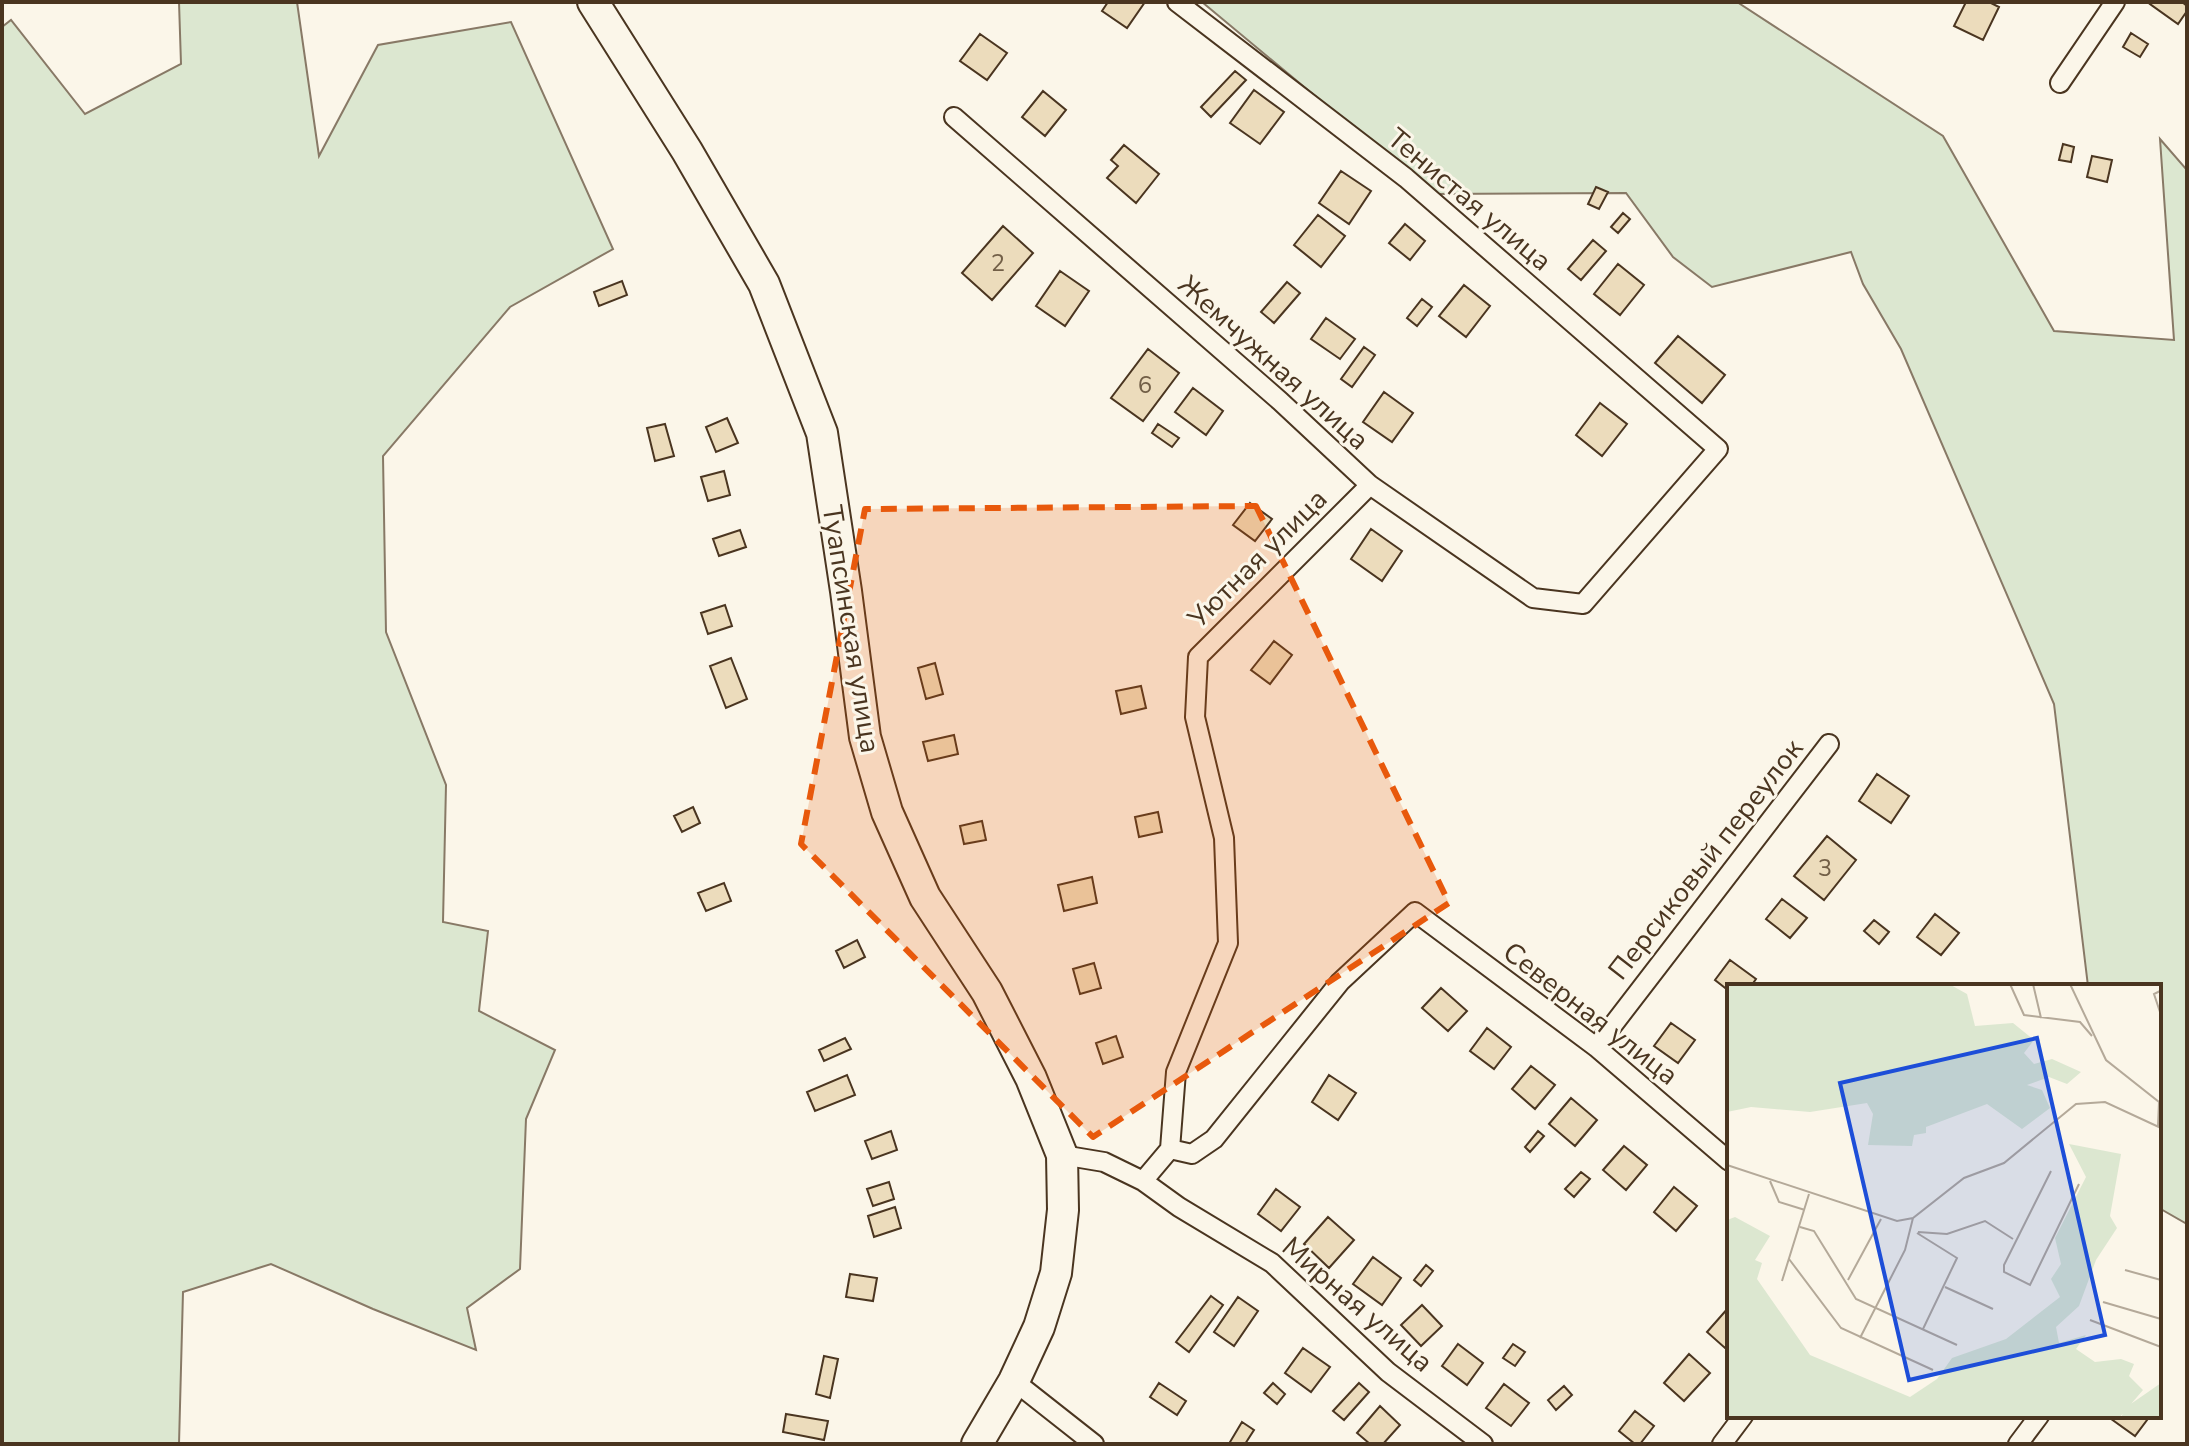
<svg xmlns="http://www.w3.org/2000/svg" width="2189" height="1446" viewBox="0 0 2189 1446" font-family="'Nunito Sans',sans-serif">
	<rect width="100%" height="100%" fill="#fbf6e9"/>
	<path fill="#dce7d0" stroke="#887966" stroke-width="2" d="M179,2h118l22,154 59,-111 133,-23 102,227 -103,58 -127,149 3,176 60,153 -3,137 45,9 -9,80 76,39 -29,69 -6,150 -53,39 9,42 -103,-41 -102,-45 -88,28 -4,152h-177v-1417l9,-7 74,94 96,-50z
		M1202,2h535l206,134 111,195 120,9 -14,-201 27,31v1054l-28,-16v-222h-71l-34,-282 -153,-355 -38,-65 -12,-32 -139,35 -39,-30 -47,-64 -193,1z"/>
	<path fill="#ecdcbc" stroke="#4a3520" stroke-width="2" d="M1108,2h37l-18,26 -25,-17z
		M1966,2h23l10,5 -16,33 -29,-14z
		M2152,2h30l5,4v5l-9,13 -28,-20z
		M2131,33l17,11 -8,13 -17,-10z
		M980,34l27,19 -20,27 -27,-19z
		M1235,71l11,9 -35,37 -10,-10z
		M1254,90l30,22 -24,32 -30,-21z
		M1043,91l23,19 -21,26 -23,-19z
		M2063,144l11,3 -3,15 -12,-2z
		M1124,145l35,29 -23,29 -29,-25 11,-12 -7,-6z
		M2092,156l20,4 -5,22 -20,-5z
		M1341,171l30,20 -22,33 -30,-21z
		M1596,187l12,5 -9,17 -11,-5z
		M1623,213l7,6 -12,14 -7,-6z
		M1318,215l27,21 -24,31 -27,-22z
		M1405,224l20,17 -15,19 -21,-17z
		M1003,226l30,27 -41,47 -30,-27z
		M1593,240l13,11 -25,29 -13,-11z
		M1618,264l26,21 -24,30 -26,-21z
		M1060,271l29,20 -24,35 -29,-20z
		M622,281l5,14 -28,11 -5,-14z
		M1287,282l13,11 -26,30 -13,-11z
		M1464,285l26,21 -24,31 -27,-21z
		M1422,299l10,8 -15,19 -10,-8z
		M1326,318l29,21 -15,20 -29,-20z
		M1678,336l47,39 -23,28 -47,-40z
		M1364,347l11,8 -23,32 -11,-8z
		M1148,349l31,24 -36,48 -32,-23z
		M1193,388l30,23 -17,24 -31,-23z
		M1384,392l29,21 -21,29 -29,-20z
		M1600,403l27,21 -25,32 -26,-21z
		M727,418l11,25 -22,9 -10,-25z
		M665,424l9,32 -19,5 -8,-33z
		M1158,424l21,14 -7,9 -20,-14z
		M724,471l6,24 -22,6 -7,-24z
		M1250,503l22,16 -17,22 -22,-16z
		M1371,529l31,22 -20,30 -31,-22z
		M740,530l6,17 -27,9 -6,-17z
		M725,605l7,21 -24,8 -7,-21z
		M1274,641l18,14 -22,29 -19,-14z
		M731,658l16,41 -21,9 -16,-42z
		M935,663l8,31 -17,5 -8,-31z
		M1141,686l5,22 -25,6 -5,-23z
		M954,735l4,19 -30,7 -5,-19z
		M1877,774l32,22 -18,27 -32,-22z
		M693,807l7,16 -18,9 -8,-16z
		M1158,812l4,20 -23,5 -4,-20z
		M982,821l4,19 -22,4 -4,-18z
		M1827,836l29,24 -32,40 -30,-24z
		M1092,877l5,26 -33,8 -6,-26z
		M724,883l7,18 -25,10 -8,-18z
		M1782,899l25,19 -17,20 -24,-19z
		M1935,914l24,19 -18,22 -24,-18z
		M1874,920l15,12 -10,12 -15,-13z
		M857,940l8,17 -21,11 -8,-17z
		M1730,960l26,19 -5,7h-22v5l-14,-11z
		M1094,963l7,25 -21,6 -7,-25z
		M1441,988l26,23 -19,20 -26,-23z
		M1671,1023l24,17 -17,23 -24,-17z
		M1487,1028l24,19 -17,22 -24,-18z
		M1116,1036l7,21 -20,7 -7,-21z
		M845,1038l6,11 -27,12 -5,-11z
		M1531,1066l24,19 -20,24 -23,-20z
		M847,1075l8,20 -40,16 -8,-19z
		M1329,1075l27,18 -18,27 -26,-18z
		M1571,1098l26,22 -22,26 -26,-22z
		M891,1131l6,19 -25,9 -7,-18z
		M1538,1131l6,5 -14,16 -5,-5z
		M1624,1146l23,19 -21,25 -23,-20z
		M1581,1172l9,7 -16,18 -9,-8z
		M889,1182l5,17 -21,7 -6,-17z
		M1674,1187l23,19 -21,25 -22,-19z
		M1276,1189l24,18 -19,24 -23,-17z
		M895,1207l6,21 -27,9 -6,-21z
		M1328,1217l26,23 -25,28 -25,-24z
		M1373,1257l28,21 -19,27 -29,-21z
		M1426,1265l7,6 -12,15 -7,-6z
		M850,1274l27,4 -4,23 -27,-4z
		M1211,1296l12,9 -34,47 -13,-10z
		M1238,1297l20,14 -24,35 -20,-14z
		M1422,1305l20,21 -21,20 -20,-21z
		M1729,1307v37l-4,4 -18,-16z
		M1458,1344l25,19 -16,22 -25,-19z
		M1513,1344l12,8 -10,14 -12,-8z
		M1303,1348l27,19 -19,25 -26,-19z
		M1689,1354l21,19 -26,28 -20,-18z
		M824,1356l14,3 -8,39 -14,-4z
		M1159,1383l27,18 -9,14 -27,-18z
		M1273,1383l12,11 -8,10 -13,-11z
		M1359,1383l10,9 -25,28 -11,-9z
		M1504,1384l25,19 -18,23 -25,-18z
		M1564,1386l8,9 -16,15 -8,-10z
		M1380,1406l20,19 -17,19h-13l-13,-11z
		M1635,1411l19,15 -14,18h-5l-16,-13z
		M786,1414l42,7 -4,19 -41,-8z
		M2107,1416h43l-15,20z
		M1242,1422l12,8 -9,14h-11l-4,-2z"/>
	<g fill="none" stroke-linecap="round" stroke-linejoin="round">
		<g stroke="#4a3520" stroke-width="22">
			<path id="street" d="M2060,83l55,-81
				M954,117l326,284 90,84 163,113 50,6 135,-155 -312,-271 -229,-176
				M1596,1047l233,-303
				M1170,1149l22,5 22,-15 126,-157 75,-70 181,135 133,114
				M1062,1155l42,7 39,19 36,26 93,56 116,109 95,72
				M1143,1181l27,-32 6,-77 52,-129 -4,-105 -29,-121 3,-60 172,-172
				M1014,1381l80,63
				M1722,1444l21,-28
				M2018,1444l21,-28"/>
		</g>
		<g stroke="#4a3520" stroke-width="34">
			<path id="primary" d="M593,2l94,149 77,133 58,149 24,158 19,146 22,75 38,85 62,95 44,86 31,77 1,55 -7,63 -17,54 -25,54 -37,63"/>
		</g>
		<use href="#street" stroke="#fbf6e9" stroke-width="18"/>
		<use href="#primary" stroke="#fbf6e9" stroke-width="30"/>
	</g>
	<path fill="#e8590c" fill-opacity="0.2" stroke="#e8590c" stroke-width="6" stroke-dasharray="16 10" stroke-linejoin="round" d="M1256,506l193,397 -356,234 -292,-293 64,-335z"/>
	<g text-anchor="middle" stroke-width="6" stroke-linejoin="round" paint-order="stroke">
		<g font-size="24" fill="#725f47">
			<text x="998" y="271">2</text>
			<text x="1145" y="393">6</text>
			<text x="1825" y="876">3</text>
		</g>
		<g font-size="28" fill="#4a3520" stroke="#fbf6e9">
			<text transform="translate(1470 199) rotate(40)" y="10">Тенистая улица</text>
			<text transform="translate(1274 362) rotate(42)" y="10">Жемчужная улица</text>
			<text transform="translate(1257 558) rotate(-45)" y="10">Уютная улица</text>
			<text transform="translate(852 629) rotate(81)" y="10">Туапсинская улица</text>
			<text transform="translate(1705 859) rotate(-52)" y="10">Персиковый переулок</text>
			<text transform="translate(1591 1013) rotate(38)" y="10">Северная улица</text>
			<text transform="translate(1358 1304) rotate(41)" y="10">Мирная улица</text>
		</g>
	</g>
	<g transform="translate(1727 984)">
		<rect width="434" height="434" fill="#fbf6e9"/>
		<path d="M0,0h222l18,10 8,32 38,-3 21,17 -10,13 10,11 18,-5 29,13 -14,12 -18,-7 -22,8 15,5 8,18 -28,21 -35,-25 -61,23v6l-12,2 -2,11 -44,-1 5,-31 -6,-11 -57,9 -59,-5 -24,5zM342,160l52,10 -11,62 7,12 -21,32 -17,46 -23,21 3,16 27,-8 -10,14 19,13 26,-3 13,5 -5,12 14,14 -24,28h-392v-198l8,-3 35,19 -15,24 7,3 -5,16 53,76 100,42 27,-18 15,-21 54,-19 54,-42 -9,-18 10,-15 -6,-26 31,-61zM434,399v35h-40l4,-10z" fill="#dce7d0"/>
		<path fill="none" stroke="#b4a999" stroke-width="2" d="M283,0l14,31 56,7 12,14M306,0l8,34M343,0l36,76 53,42 -1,24M433,7l-6,3 7,21M0,181l170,56 16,-3 51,-40 40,-15 72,-59 29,-2 56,26M324,187l-47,94v7l26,13 49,-101M43,197l9,21 26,8M73,243l14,4 42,68 101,46M191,248l29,2 38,-13 28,18M190,249l40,25 -34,71M62,275l52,69 92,42M398,286l36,10M121,296l33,-61M55,297l27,-87M218,303l48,22M376,318l58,17M363,336l71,27M133,354l45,-88 8,-32"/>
		<path fill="#1d4ed8" fill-opacity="0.15" stroke="#1d4ed8" stroke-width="4" d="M310,54l68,297 -196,45 -69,-297z"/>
		<rect width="434" height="434" fill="none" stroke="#4a3520" stroke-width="4"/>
	</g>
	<rect width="2189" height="1446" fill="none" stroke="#4a3520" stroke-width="8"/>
</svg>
